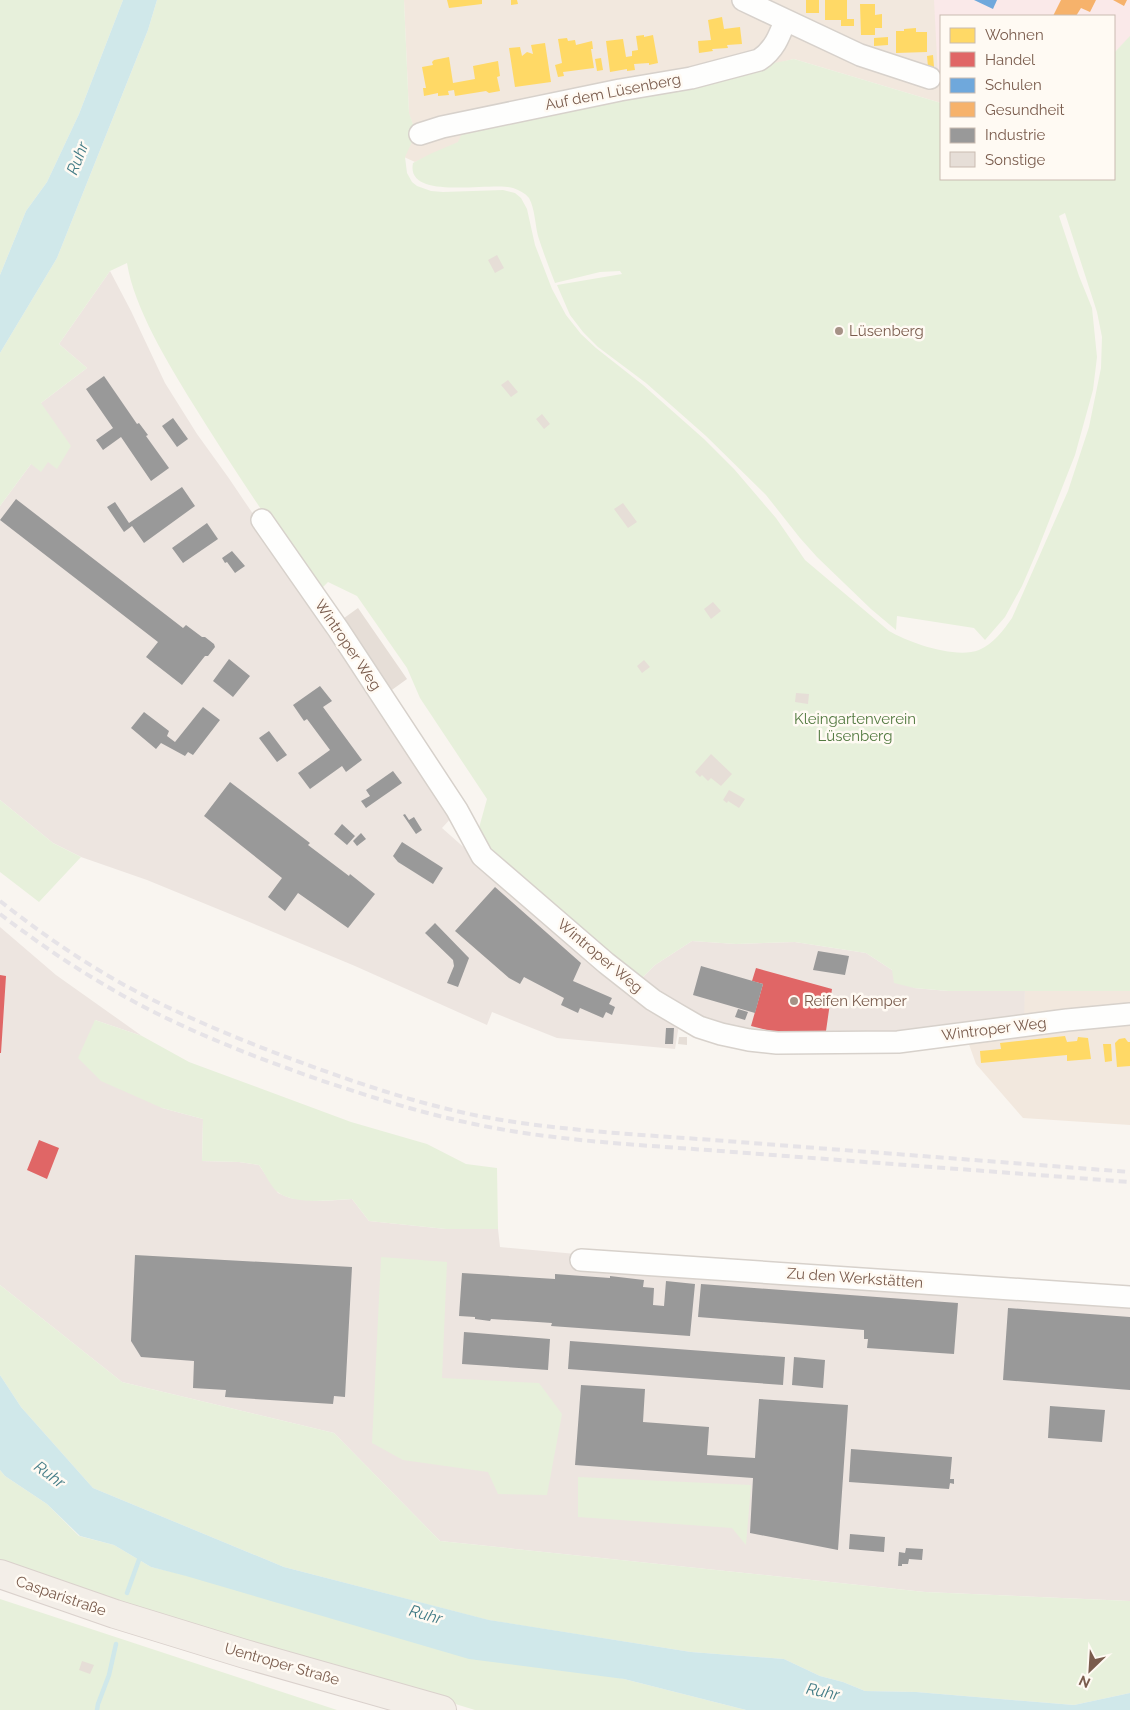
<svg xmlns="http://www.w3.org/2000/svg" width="1130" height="1710" viewBox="0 0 1130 1710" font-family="Raleway,sans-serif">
	<rect width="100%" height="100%" fill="#f9f5f0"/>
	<path fill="#f2e8de" d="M404,0h726v36l-16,17v-37h-173v87l-147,-44 -335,83 -44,20 -11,-5 12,-24 -7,-19z
		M1025,990l105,1v134l-107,-7 -47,-54 -14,-39 61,-8z"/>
	<path fill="#ede5e0" d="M110,271l21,40 34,72 32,51 31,43 88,130 11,27 126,182 -11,12 61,54 176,143 -4,24 -118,-11 -65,-26 -5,13 -132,-59 -125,-52 -83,-34 -66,-23 -28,-14 -53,-43v-294l31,-42 10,-61 46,-35 -28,-24z
		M0,927l56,48 86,61 -47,-16 67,88 41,11 -1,42 37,1 20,3 19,28 12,5 33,3 29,-2 17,22 77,8h52l2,18 87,8 543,37v309l-205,-9 -485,-51 -106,-108 -212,-51 -122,-97z
		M692,941l44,3 59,-2 71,11 26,17 22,18 34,3 77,-1 -1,27 -123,15 -134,6 -71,-20 -58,-36 17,-17z"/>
	<path fill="#fae9e9" d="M934,0h196v36l-16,17v-37h-173v62l-3,-1z"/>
	<path fill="#e7f0db" d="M0,0h123l-44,114 -32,68 -21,29 -26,64z
		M157,0h247l5,113 7,20 -11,24 2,16 5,9 5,4 14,5 12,1 60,-2 12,3 6,5 6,11 8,36 17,44 14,26 15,19 15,14 47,37 61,54 30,30 42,49 29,42 84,71c21,12 66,28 90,19 15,-7 24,-19 33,-32l56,-127 21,-64 12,-59 1,-31 -5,-25 -32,-99 -6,3 20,60 13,32 5,49 -4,33 -18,65 -37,94 -16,37 -17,31 -20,23 -11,-12 -77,-12 -1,14 -25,-21 -54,-52 -17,-19 -34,-43 -60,-59 -60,-53 -48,-36 -15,-15 -13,-17 -13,-30 65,-11 -2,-3 -20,1 -45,11c-6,-16 -12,-31 -17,-47 -3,-12 -3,-27 -9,-38 -4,-5 -10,-8 -16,-10 -19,-7 -108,14 -100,-25l17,-9 28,-12 7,-15 329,-68 147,44v76h173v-126l16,-17v955h-182l-34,-3 -20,-5 -2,-13 -26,-17 -71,-11 -59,2 -44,-3 -37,24 -17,17 -141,-126 -20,-21 10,-36 -67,-101 -13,-30 -50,-72 -29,-14 -9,9c-45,-60 -86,-123 -126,-187 -24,-39 -59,-96 -66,-141l-17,8 -51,73 28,24 -46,35 30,43 -14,23 -9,-7 -7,10 -10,-8 -31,42v-153l57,-95 91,-228z
		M0,800l53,43 28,14 -42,45 -39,-30z
		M95,1020l47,16 47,26 162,60 76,22 39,20 31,4 1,61h-52l-77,-8 -17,-22c-20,1 -56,6 -73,-6 -8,-5 -14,-20 -20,-28l-20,-3 -37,-1 1,-42 -41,-11 -61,-27 -23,-23z
		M381,1257l66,5 -5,116 97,5 23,31 -15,81 -49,-1 -10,-22 -85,-12 -31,-17z
		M0,1285l122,97 212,51 106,108 485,51 205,9v92l-56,12 -158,-13 -51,-1 -22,-9 -23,-6 -36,-17 -93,-7 -203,-32 -204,-53 -191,-79 -72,-81 -21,-32z
		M0,1470l5,6 42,28 32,32 35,9 37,22 473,112 122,31h-271l-475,-145z
		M578,1477l173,8 -5,60 -14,-17 -154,-11z
		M0,1599l337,111h-337z"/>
	<path fill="#d0e8ea" d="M123,0h34l-9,30 -91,228 -57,95v-78l26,-64 21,-29 32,-68z
		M0,1375l21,32 72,81 191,79 205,53 202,32 93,7 36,17 23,6 22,9 51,1 158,13 56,-12v17h-384l-122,-31 -155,-20 -283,-83 -35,-9 -37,-22 -34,-9 -33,-32 -42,-28 -5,-6z"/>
	<path fill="#ffd966" d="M447,0h35v4l-33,4z
		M511,0h6l1,4 -7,1z
		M806,0h13v13h-13z
		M825,0h22v19h7v7h-13v-6h-16z
		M860,4h15v11l7,-1v14h-7v7h-14z
		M722,17l2,12 16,-2 2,17 -15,1 1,3 -16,1 1,2 -14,2 -1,-12 13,-1 -3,-20z
		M916,28v4h11v20l-31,1v-22h8v-2z
		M644,35v2l9,-2 5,28 -9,2v-2l-15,1 1,6 -8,1v-2l-17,3 -4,-31 17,-2 3,18 6,-1v-5l6,-1 -2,-14z
		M888,37v8l-14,1v-8z
		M567,38l1,3 7,-1 1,5 16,-4 1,8h-2l3,19 -31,4 1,4 -6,1 -3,-12 7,-2 -4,-24z
		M545,43l6,39 -36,5 -6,-39 11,-1 2,9 5,-4 6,2 -2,-9z
		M933,55l1,12h-6l-1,-11z
		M449,57l4,26 22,-4 -2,-13 25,-5 2,15 -3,1 3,14 -11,2 -3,-2 -31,5 -1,-6 -6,1 1,4 -11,1v-3l-14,3 -1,-8h3l-4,-21 11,-2 -1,-3 2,-2z
		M601,58l2,12 -6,1 -2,-12z
		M1065,1036l2,6 10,-1 1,-4 10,1 3,21 -24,2v-6l-86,8 -1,-12 21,-2 -1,-6z
		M1125,1038l3,4h2v24l-13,1 -2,-24 4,-4z
		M1103,1044h8l1,17 -7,1z"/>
	<path fill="#e06666" d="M756,968l76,21 -6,42 -48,2 -27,-7 12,-42 -11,-3z
		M0,975l6,1 -5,77h-1z
		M39,1140l20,8 -12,31 -20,-9z"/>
	<path fill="#6fa8dc" d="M974,0h23l-4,9z"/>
	<path fill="#f6b26b" d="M1061,0h35l-6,12 -9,-4 -5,8h-23z
		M1113,0h14l-3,6z"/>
	<path fill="#999" d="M104,376l33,48 2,-1 9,12 -2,1 23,32 -18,13 -30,-44 -18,13 -7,-10 17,-12 -27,-39z
		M173,418l15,21 -11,8 -15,-21z
		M182,487l13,19 -51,37 -12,-17 -8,6 -17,-25 8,-5 14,21z
		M16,499l167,129 3,-3 16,12h3l9,7 1,3 -7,9h-3l-23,29 -36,-28 12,-15 -158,-122z
		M207,523l11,16 -35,24 -11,-15z
		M232,551l13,15 -10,7 -8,-11 -2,1 -3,-5z
		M229,659l21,17 -17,21 -20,-16z
		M320,686l12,15 -9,6 39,53 -16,12 -4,-6 -32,23 -12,-16 32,-23 -23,-31 -3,2 -11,-16z
		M203,707l17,13 -27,35 -5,-3 -3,4 -24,-13 -5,6 -25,-21 13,-16 25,19 -2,5 8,6z
		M269,731l18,24 -10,7 -18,-24z
		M393,771l9,12 -36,25 -5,-7 9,-5 -4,-6z
		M230,782l80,61 -2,2 41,31 1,-2 25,20 -27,34 -50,-35 -13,18 -17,-14 14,-19 -78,-62z
		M405,814l4,6 5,-3 8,13 -6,4 -13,-19z
		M342,824l13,12 -8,9 -13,-11z
		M361,833l5,6 -9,7 -4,-5z
		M402,842l41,26 -10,16 -35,-22 -5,-6z
		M495,887l86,76 -8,18 39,17 -3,6 6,3 -3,8 -6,-3 -3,6 -23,-10 -2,5 -17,-8 3,-7 -40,-21 -4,7 -11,-6 -54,-47z
		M435,923l34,35 -11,29 -11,-4 7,-17 -1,-6 -28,-27z
		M818,951l31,5 -4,19 -32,-5z
		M701,966l62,18 -8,29 -62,-18z
		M738,1009l10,3 -3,8 -10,-3z
		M666,1028h8l-1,16h-8z
		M135,1255l217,12 -7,130 -11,-1 -1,8 -108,-7 1,-7 -33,-2 1,-27 -53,-4 -10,-16z
		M462,1273l93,6v-5l55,4v-2l34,4 -1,7 11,1 -1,17 11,1 2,-25 29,3 -5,52 -139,-10 1,-3 -61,-4 -1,2 -15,-2v-2l-16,-1z
		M701,1284l257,19 -4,51 -87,-6 1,-9h-4v-9l-166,-13z
		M1008,1308l122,9v73l-127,-10z
		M464,1332l86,7 -2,31 -86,-6z
		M570,1341l215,16 -2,28 -215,-16z
		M794,1357l31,3 -2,28 -31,-3z
		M581,1385l64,4 -2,33 66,5 -2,28 48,3 4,-59 89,6 -10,145 -88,-17 3,-55 -178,-13z
		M1050,1406l55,4 -3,32 -54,-4z
		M851,1449l101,8 -2,22h4v5l-4,-1 -1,6 -100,-7z
		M850,1534l35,3 -1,15 -35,-3z
		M906,1548l17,1 -1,11 -13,-1 -1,5h-6v2h-4l1,-14 6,1z"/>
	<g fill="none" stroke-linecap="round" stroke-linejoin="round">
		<path stroke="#d0e8ea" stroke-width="4.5" d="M127,1593l14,-39
			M97,1710l1,-6 11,-29 7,-31"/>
	</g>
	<path fill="#e6ded7" d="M497,255l7,13 -9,5 -7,-13z
		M508,380l10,12 -7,5 -10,-12z
		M542,414l8,10 -6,5 -8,-10z
		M623,503l14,19 -9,6 -14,-19z
		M713,602l8,9 -10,8 -7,-10z
		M358,608l49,71 -18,13 -49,-71z
		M644,660l6,7 -8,6 -5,-7z
		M796,693l13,1 -1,10 -13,-2z
		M711,754l21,20 -11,12 -10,-8 -3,3 -6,-6 -2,2 -5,-5z
		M729,790l16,9 -6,9 -11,-7 -1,2 -4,-3z
		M679,1037h8v8l-9,-1z
		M82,1661l12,4 -4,9 -11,-4z"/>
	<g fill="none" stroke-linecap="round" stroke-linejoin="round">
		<g stroke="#d7d1cb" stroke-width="24">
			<path id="minor" d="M743,0l117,55 70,23
				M420,134l22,-7 178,-37 71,-12 68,-18c15,-10 20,-23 26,-39
				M262,520l76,109 119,181 25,46 124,107 47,37 27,16 19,11 22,7 28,6 28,3 121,-1 169,-22 63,-6
				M581,1260l549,37"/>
		</g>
		<g stroke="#dad1cc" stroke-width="30">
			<path id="major" d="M0,1574l115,40 130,40 197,56"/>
		</g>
		<use href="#minor" stroke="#fefefd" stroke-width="21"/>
		<use href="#major" stroke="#f3eee8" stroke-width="28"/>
		<path stroke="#e6e3e7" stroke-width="4" stroke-dasharray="8 5" stroke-linecap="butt" d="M0,901c48,38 100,73 155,100 53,26 108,48 164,68 53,19 105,36 160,47 85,16 173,19 260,26 130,10 261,20 391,30
			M0,914c33,25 67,49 103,70 68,41 143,70 217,96 51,17 101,33 154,44 85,18 173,21 259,28 133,10 265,20 397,30"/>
	</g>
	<g fill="#a69286" stroke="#fffaf3" stroke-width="2">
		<circle cx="839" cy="331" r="5"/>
		<circle cx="794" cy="1001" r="5"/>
	</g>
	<g text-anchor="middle" stroke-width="5" stroke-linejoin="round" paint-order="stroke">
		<g font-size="15" fill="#7a5c4d" stroke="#fffaf3">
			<text transform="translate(613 92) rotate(-11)" y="5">Auf dem Lüsenberg</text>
			<text transform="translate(348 645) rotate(56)" y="5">Wintroper Weg</text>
			<text transform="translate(600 956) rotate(40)" y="5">Wintroper Weg</text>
			<text transform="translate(994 1029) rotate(-7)" y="5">Wintroper Weg</text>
			<text transform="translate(855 1278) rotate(4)" y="5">Zu den Werkstätten</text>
			<text transform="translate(61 1596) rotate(19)" y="5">Casparistraße</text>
			<text transform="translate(282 1664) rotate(16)" y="5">Uentroper Straße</text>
		</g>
		<g font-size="15" fill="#7a5c4d" stroke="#fffaf3" text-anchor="start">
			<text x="849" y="336">Lüsenberg</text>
			<text x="804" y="1006">Reifen Kemper</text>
		</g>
		<g font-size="15" fill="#537a41" stroke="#fffaf3">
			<text x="855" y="724">Kleingartenverein<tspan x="855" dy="17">Lüsenberg</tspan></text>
		</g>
		<g font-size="16" font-style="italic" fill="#437c86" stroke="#fffaf3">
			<text transform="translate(77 158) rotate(-69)" y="6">Ruhr</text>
			<text transform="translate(50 1474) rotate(36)" y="6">Ruhr</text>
			<text transform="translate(426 1614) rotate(16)" y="6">Ruhr</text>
			<text transform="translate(823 1691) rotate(12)" y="6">Ruhr</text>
		</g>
	</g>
	<rect x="940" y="15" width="175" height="165" fill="#fffaf3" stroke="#cabbb1"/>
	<rect x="950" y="28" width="25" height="15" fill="#ffd966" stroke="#cabbb1"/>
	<text x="985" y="40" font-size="15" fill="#7a5c4d">Wohnen</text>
	<rect x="950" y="52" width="25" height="15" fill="#e06666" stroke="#cabbb1"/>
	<text x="985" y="65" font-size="15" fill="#7a5c4d">Handel</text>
	<rect x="950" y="78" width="25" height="15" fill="#6fa8dc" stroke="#cabbb1"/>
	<text x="985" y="90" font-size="15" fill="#7a5c4d">Schulen</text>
	<rect x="950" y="102" width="25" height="15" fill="#f6b26b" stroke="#cabbb1"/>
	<text x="985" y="115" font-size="15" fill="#7a5c4d">Gesundheit</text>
	<rect x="950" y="128" width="25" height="15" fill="#999999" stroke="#cabbb1"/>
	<text x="985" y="140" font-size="15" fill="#7a5c4d">Industrie</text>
	<rect x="950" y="152" width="25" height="15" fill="#e6ded7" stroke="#cabbb1"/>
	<text x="985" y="165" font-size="15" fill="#7a5c4d">Sonstige</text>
	<g transform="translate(1090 1670) rotate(205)" stroke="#fffaf3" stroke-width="4" paint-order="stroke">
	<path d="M0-4L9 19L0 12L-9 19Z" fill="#7a5c4d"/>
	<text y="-8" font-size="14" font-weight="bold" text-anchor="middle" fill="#7a5c4d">N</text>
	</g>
</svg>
